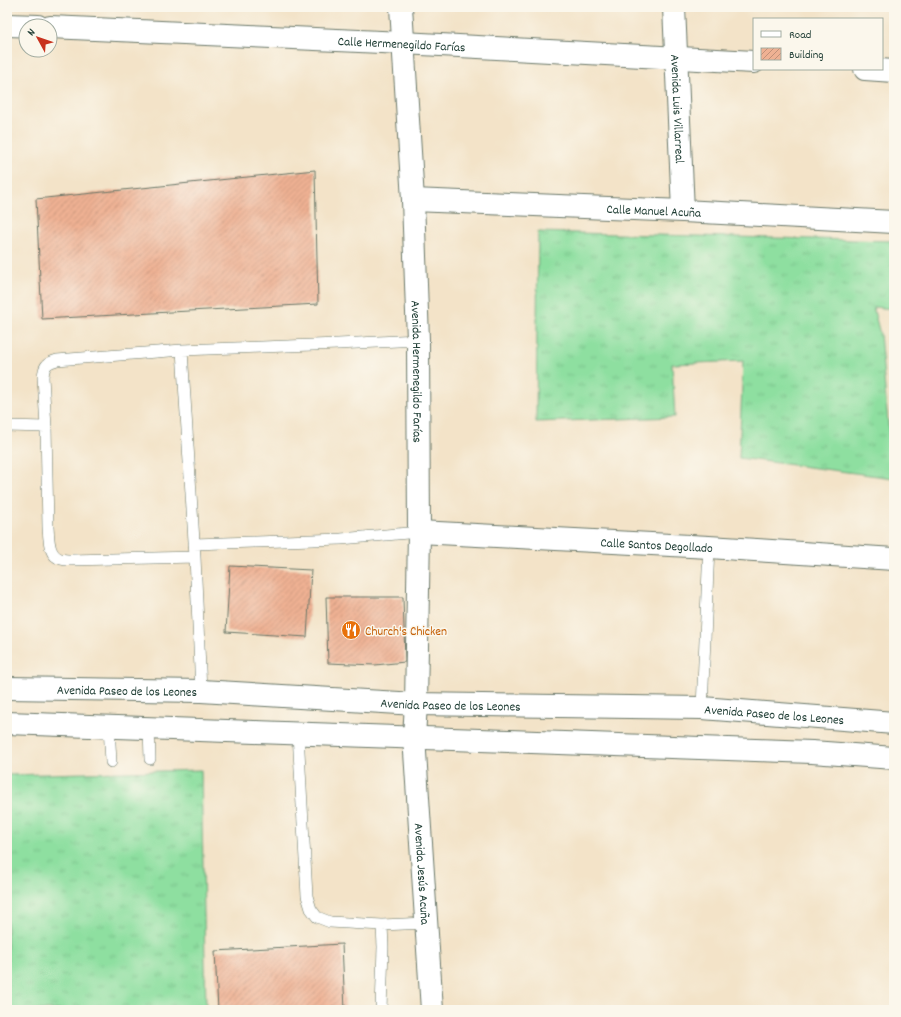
<svg xmlns="http://www.w3.org/2000/svg" width="901" height="1017" viewBox="0 0 901 1017" font-family="Dekko,sans-serif">
	<defs>
		<pattern id="grass-tufts" width="24" height="20" patternUnits="userSpaceOnUse"><rect width="24" height="20" fill="#8edfa0"/><path d="M3 7l-1-3M5 7V3M7 7l1-3M15 17l-1-3M17 17v-4M19 17l1-3" fill="none" stroke="#7ac08a"/></pattern>
		<pattern id="building-hatch" width="6" height="6" patternUnits="userSpaceOnUse"><rect width="6" height="6" fill="#efb193"/><path d="M-1 1l2-2M0 6l6-6M5 7l2-2" fill="none" stroke="#c19179"/></pattern>
	</defs>
	<rect width="100%" height="100%" fill="#fbf7ec"/>
	<filter id="ink" filterUnits="userSpaceOnUse"><feTurbulence type="fractalNoise" baseFrequency=".025" numOctaves="2"/><feDisplacementMap in="SourceGraphic" scale="8" xChannelSelector="R" yChannelSelector="G"/><feConvolveMatrix kernelMatrix="1 2 1 2 8 2 1 2 1" color-interpolation-filters="sRGB"/></filter>
	<filter id="wash" filterUnits="userSpaceOnUse"><feTurbulence type="fractalNoise" baseFrequency=".012" numOctaves="4" result="noise"/><feDisplacementMap in="SourceGraphic" scale="16" xChannelSelector="R" yChannelSelector="G"/><feGaussianBlur stdDeviation="0.9" result="paint"/><feColorMatrix in="noise" values="0 0 0 0 0 0 0 0 0 0 0 0 0 0 0 0 0 1.4 0 .05"/><feComposite in="paint" operator="in"/></filter>
	<g filter="url(#wash)">
		<rect width="100%" height="100%" fill="#f3e3c8"/>
		<path fill="url(#grass-tufts)" stroke="#568e6a" d="M538,232l356,9v68l-21,-2 7,27 13,144 -154,-20 4,-97 -71,3 3,53 -139,5z
			M201,770l5,240h-199v-235z"/>
		<g id="blocks">
			<path fill="url(#building-hatch)" d="M315,170l3,134 -276,15 -6,-120z
				M230,566l81,4 -4,67 -81,-5z
				M326,597h77l2,65 -30,3 -47,-2z
				M342,944l3,66h-127l-3,-59z"/>
		</g>
	</g>
	<g filter="url(#ink)">
		<use href="#blocks" fill-opacity="0" stroke="#697768" stroke-width="1"/>
		<g fill="none" stroke-linecap="round" stroke-linejoin="round">
			<g stroke="#697768" stroke-width="12">
				<path id="service" d="M182,350l13,207 6,134
					M7,426l39,1
					M194,544l147,-5 78,-7
					M195,557l-124,3c-3,0 -7,0 -10,-1 -13,-3 -12,-21 -13,-32l-2,-100 -3,-50c1,-12 4,-14 14,-17l125,-10 156,-6 80,-4
					M702,708l7,-161
					M109,726l2,36
					M149,727l1,32
					M298,733l9,163 4,13 6,8 13,5 52,3 44,-2
					M381,1010l2,-63 -1,-22"/>
			</g>
			<g stroke="#697768" stroke-width="24">
				<g id="minor">
					<path id="s1" d="M674,7l9,204"/>
					<path d="M7,25l31,1"/>
					<path id="s2" d="M50,27l353,16 351,19"/>
					<path d="M865,69l29,2"/>
					<path id="s3" d="M413,200l270,11 211,11"/>
					<path id="s4" d="M419,532l290,15 185,12"/>
					<path id="s5" d="M414,737l18,273"/>
				</g>
			</g>
			<g stroke="#697768" stroke-width="24">
				<g id="tertiary">
					<path id="s6" d="M401,7l12,193 5,140 1,192 -3,172 -2,33"/>
				</g>
			</g>
			<g stroke="#697768" stroke-width="24">
				<g id="primary">
					<path id="s7" d="M7,688l194,3 215,13 286,4 192,15"/>
					<path d="M7,723l805,29 82,6"/>
				</g>
			</g>
			<use href="#service" stroke="#fff" stroke-width="11"/>
			<use href="#minor" stroke="#fff" stroke-width="22"/>
			<use href="#tertiary" stroke="#fff" stroke-width="22"/>
			<use href="#primary" stroke="#fff" stroke-width="22"/>
		</g>
	</g>
	<defs>
		<g id="restaurant-disc" transform="scale(1)"><circle r="9.5" fill="#e8710a" stroke="#fbf7ec"/><path d="M-5-6h1v4h1v-4h1v4h1v-4h1v5L-1.5 .5V6h-2V.5L-5-1ZM5-6V6H3V1.5H1.5Q1.5-4 5-6Z" fill="#fff"/></g>
	</defs>
	<g fill-rule="evenodd">
		<use href="#restaurant-disc" x="351" y="630"/>
	</g>
	<g text-anchor="middle" stroke-width="3" stroke-linejoin="round" paint-order="stroke">
		<g font-size="13" fill="#1f3d34" stroke="#fbf7ec">
			<text dy="5" stroke="none"><textPath href="#s2" startOffset="352">Calle Hermenegildo Farías</textPath></text>
			<text dy="5" stroke="none"><textPath href="#s1" startOffset="102">Avenida Luis Villarreal</textPath></text>
			<text dy="5" stroke="none"><textPath href="#s3" startOffset="241">Calle Manuel Acuña</textPath></text>
			<text dy="5" stroke="none"><textPath href="#s6" startOffset="365">Avenida Hermenegildo Farías</textPath></text>
			<text dy="5" stroke="none"><textPath href="#s4" startOffset="238">Calle Santos Degollado</textPath></text>
			<text dy="5" stroke="none"><textPath href="#s7" startOffset="120">Avenida Paseo de los Leones</textPath></text>
			<text dy="5" stroke="none"><textPath href="#s7" startOffset="444">Avenida Paseo de los Leones</textPath></text>
			<text dy="5" stroke="none"><textPath href="#s7" startOffset="768">Avenida Paseo de los Leones</textPath></text>
			<text dy="5" stroke="none"><textPath href="#s5" startOffset="137">Avenida Jesús Acuña</textPath></text>
		</g>
		<g font-size="13" fill="#c56008" stroke="#fbf7ec" text-anchor="start">
			<text x="365" y="635">Church's Chicken</text>
		</g>
	</g>
	<rect width="901" height="1017" fill="none" stroke="#fbf7ec" stroke-width="24"/>
	<rect x="753" y="18" width="130" height="52" fill="#fbf7ec" stroke="#a3ada2"/>
	<rect x="761" y="31" width="20" height="6" fill="#ffffff" stroke="#a3ada2"/>
	<text x="789" y="38" font-size="12" fill="#1f3d34">Road</text>
	<rect x="761" y="48" width="20" height="12" fill="url(#building-hatch)" stroke="#a3ada2"/>
	<text x="789" y="58" font-size="12" fill="#1f3d34">Building</text>
	<g transform="translate(38 38) rotate(310)"><circle r="19" fill="#fbf7ec" stroke="#a3ada2"/>
	<path d="M0-3L7 15L0 10L-7 15Z" fill="#c8321e"/>
	<text y="-6" font-size="11" font-weight="bold" text-anchor="middle" fill="#1f3d34">N</text>
	</g>
</svg>
